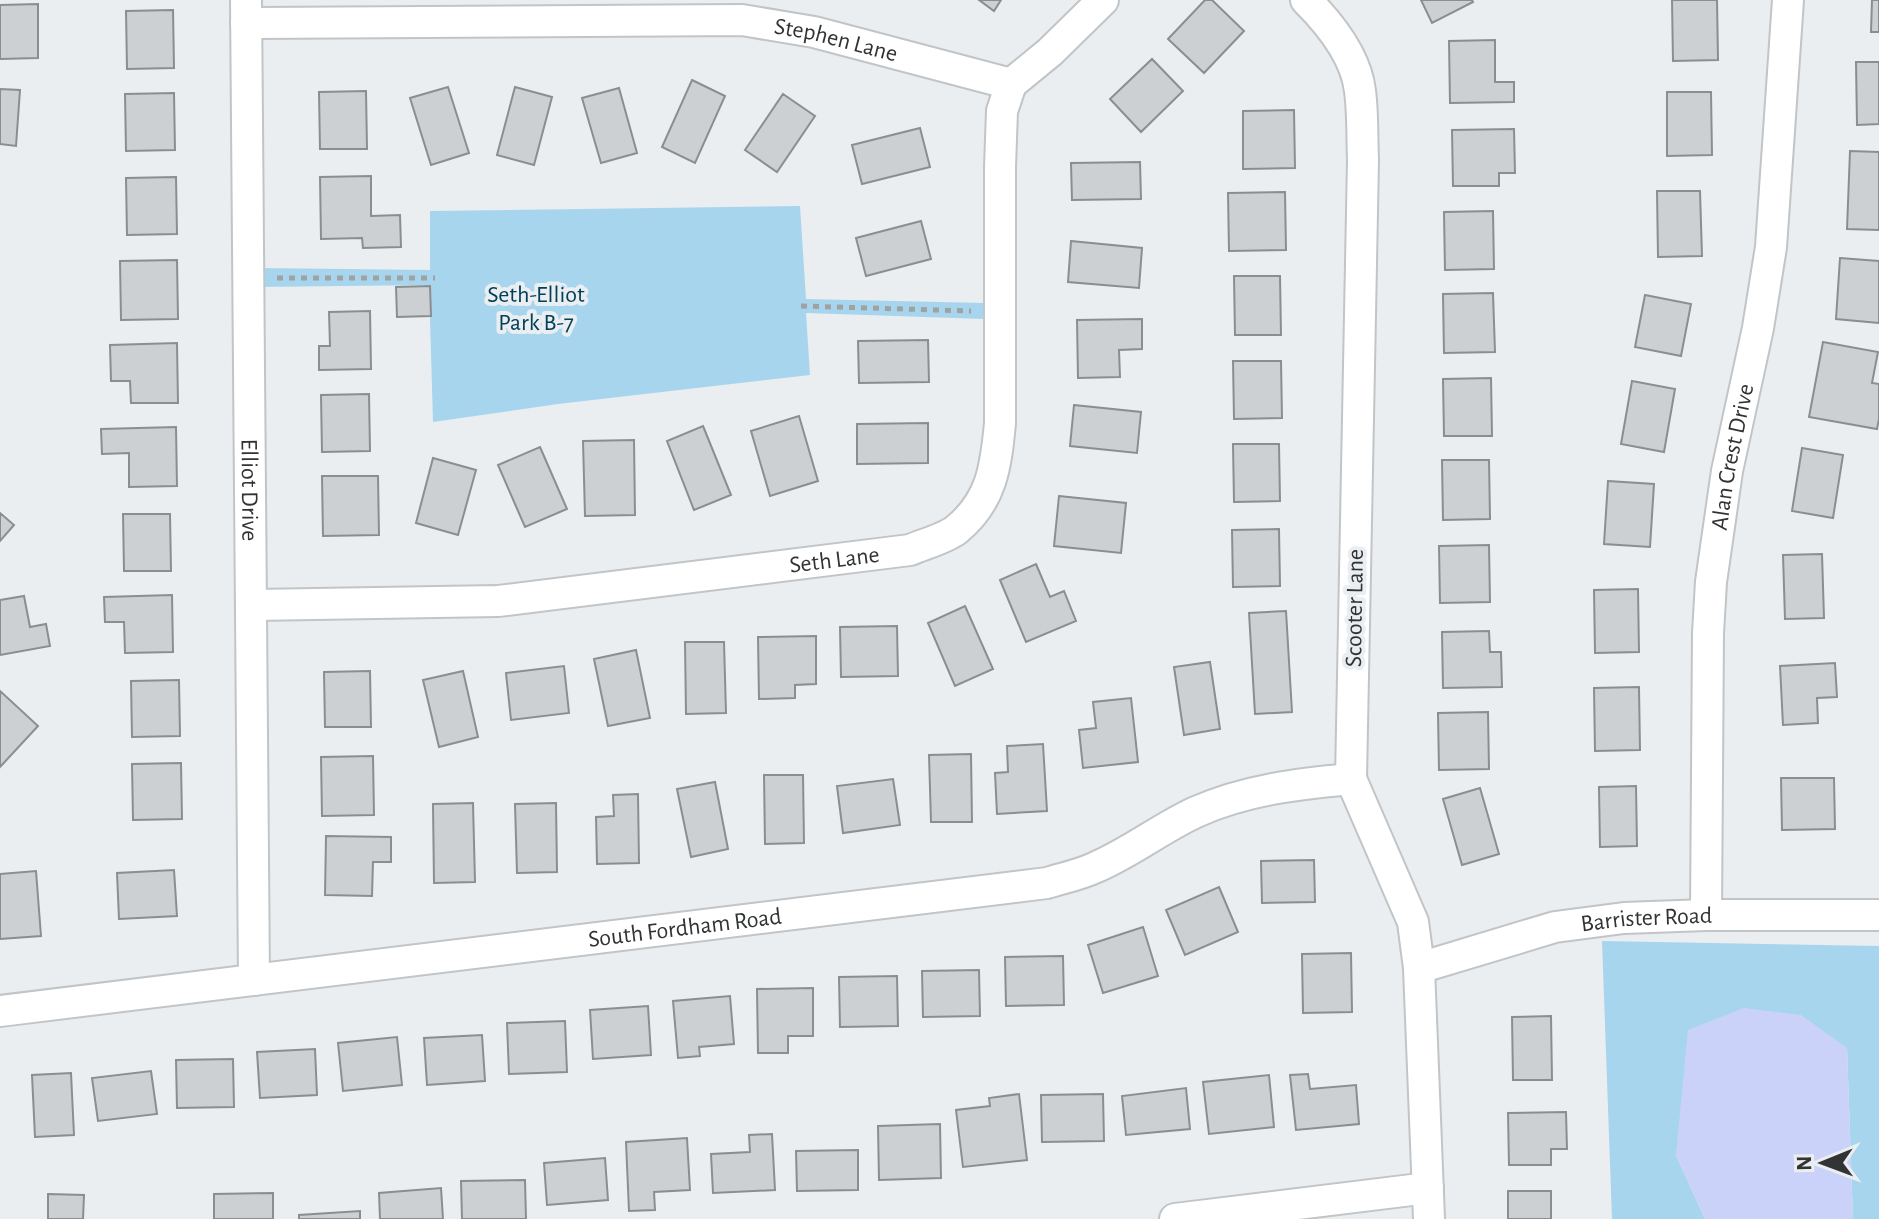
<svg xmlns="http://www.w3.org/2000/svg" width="1879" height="1219" viewBox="0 0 1879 1219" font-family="'Alegreya Sans',sans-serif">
	<rect width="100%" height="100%" fill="#eaeef0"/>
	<path fill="#a8d5ee" d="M800,206l6,93 179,4 -1,16 -178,-6 4,62 -252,29 -125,18 -4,-137 -171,2v-19l172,2v-59z
		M1602,941l277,5v273h-26l-6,-171 -171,107 29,64h-93z"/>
	<path fill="#cbd2f9" d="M1744,1008l57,7 46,33 6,171h-148l-29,-64 12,-125z"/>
	<path fill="#cdd0d3" stroke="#8b8e91" stroke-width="2" d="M979,0h22l-7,11z
		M1205,0h7l32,31 -40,42 -36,-34z
		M1421,0h51l1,2 -41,21z
		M1672,0h45l1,60 -45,1z
		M1872,0h7v32h-8z
		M38,4v54l-38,1v-54z
		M173,10l1,58 -47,1 -1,-58z
		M1495,40v42h19v20l-64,1 -1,-62z
		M1152,59l31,32 -42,41 -31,-33z
		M1856,62h23v62l-22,1z
		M692,80l33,16 -30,67 -33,-16z
		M448,87l21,66 -38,12 -21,-67z
		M515,87l37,10 -18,68 -37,-10z
		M619,88l18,65 -36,10 -19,-65z
		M0,89l20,1 -4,56 -16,-2z
		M366,91l1,58h-47l-1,-57z
		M1667,92h44l1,63 -45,1z
		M174,93l1,57 -49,1 -1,-57z
		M783,94l32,22 -38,56 -32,-22z
		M1294,110l1,58 -52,1v-58z
		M920,128l10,39 -68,17 -10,-39z
		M1514,129l1,44h-16v13h-46l-1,-56z
		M1850,151l29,1v78l-32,-1z
		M1140,162l1,37 -69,1 -1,-37z
		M371,176v40l29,-1 1,32 -38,1 -1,-10 -41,1 -1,-62z
		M176,177l1,57 -50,1 -1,-57z
		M1657,191h43l2,65 -44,1z
		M1285,192l1,58 -57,1 -1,-58z
		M1493,211l1,58 -49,1 -1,-58z
		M921,221l10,38 -65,17 -10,-38z
		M1071,241l71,7 -3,40 -71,-6z
		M1840,258l39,3v62l-43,-4z
		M177,260l1,59 -57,1 -1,-59z
		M1234,276h46l1,59h-46z
		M430,286l1,30 -34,1 -1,-30z
		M1493,293l2,59 -51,1 -1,-59z
		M1645,295l46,9 -10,52 -46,-9z
		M370,311l1,58 -52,1v-24h11l-1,-34z
		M1142,319v30l-23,1 1,27 -42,1 -1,-58z
		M928,340l1,42 -70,1 -1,-42z
		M1823,342l55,10 -6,31 7,1v35l-2,10 -68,-12z
		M177,343l1,60h-47l-1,-22h-19l-1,-36z
		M1233,361h48l1,57 -48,1z
		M1491,378l1,58h-48l-1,-57z
		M1632,381l43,8 -11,63 -43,-8z
		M369,394l1,57 -48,1 -1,-57z
		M1074,405l67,7 -4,41 -67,-7z
		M799,416l19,65 -48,15 -19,-65z
		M928,423v40l-71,1v-40z
		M703,426l28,69 -37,15 -27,-69z
		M176,427l1,59 -48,1v-34l-27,1 -1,-25z
		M634,440l1,75 -50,1 -2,-75z
		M1233,444h46l1,57 -46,1z
		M540,447l27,62 -42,18 -27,-62z
		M1802,448l41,7 -10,63 -41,-7z
		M433,458l43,12 -18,65 -42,-12z
		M1442,460h47l1,59 -47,1z
		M322,476h56l1,59 -56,1z
		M1608,481l46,3 -4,63 -46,-3z
		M1059,496l67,7 -5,50 -67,-7z
		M0,513l14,12 -14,16z
		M123,514h47l1,57h-47z
		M1279,529l1,57 -47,1 -1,-57z
		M1489,545l1,57 -50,1 -1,-57z
		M1822,554l2,64 -39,1 -2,-64z
		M1036,564l14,33 14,-6 12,30 -50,21 -26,-62z
		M1638,589l1,63 -44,1 -1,-63z
		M172,595l1,57 -48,1 -1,-31h-19l-1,-25z
		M24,596l6,31 16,-3 4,22 -50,9v-55z
		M965,606l28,63 -38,17 -27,-63z
		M1286,611l6,101 -37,2 -6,-101z
		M897,626l1,50 -57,1 -1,-50z
		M1489,631l1,21h11l1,35 -59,1 -1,-56z
		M816,636v48l-21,1v13l-36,1 -1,-62z
		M685,642h39l2,71 -40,1z
		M636,650l14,68 -42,8 -14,-67z
		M1210,662l10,67 -36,6 -10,-68z
		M1835,663l2,34 -20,1 1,25 -35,2 -3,-59z
		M564,666l5,47 -58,7 -5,-47z
		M370,671l1,56h-46l-1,-55z
		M463,671l15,66 -39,10 -16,-67z
		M179,680l1,56 -48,1 -1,-56z
		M1639,687l1,63 -45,1 -1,-63z
		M0,691l38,35 -38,41z
		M1131,698l7,64 -55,6 -4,-38 17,-2 -3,-26z
		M1488,712l1,57 -50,1 -1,-57z
		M1043,744l4,67 -50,3 -2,-41 13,-1 -1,-26z
		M971,754l1,68h-41l-2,-67z
		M373,756l1,59 -52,1 -1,-59z
		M181,763l1,56 -49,1 -1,-56z
		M764,775h39l1,68 -39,1z
		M1781,778h53l1,51 -53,1z
		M893,779l7,46 -57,8 -6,-47z
		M715,782l13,67 -37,8 -14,-68z
		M1636,786l1,60 -37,1 -1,-60z
		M1480,788l19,66 -37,11 -19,-66z
		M638,794l1,69 -42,1 -1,-47 18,-1 -1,-21z
		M473,803l2,79 -41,1 -1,-79z
		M556,803l1,69 -40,1 -2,-69z
		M326,836l65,1v25h-18l-1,34 -47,-1z
		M1314,860l1,42 -53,1 -1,-42z
		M174,870l3,46 -58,3 -2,-46z
		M36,871l5,65 -41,3v-65z
		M1219,887l19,45 -53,23 -19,-45z
		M1143,927l15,49 -55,17 -15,-48z
		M1351,953l1,59 -49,1 -1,-59z
		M1063,956l1,49 -58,1 -1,-49z
		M979,970l1,46 -57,1 -1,-46z
		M897,976l1,50 -58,1 -1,-50z
		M813,988v48h-25v17h-30l-1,-64z
		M730,996l4,48 -35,3 1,9 -22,2 -5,-57z
		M648,1006l3,49 -58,4 -3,-49z
		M1551,1016l1,64h-39l-1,-63z
		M565,1021l2,51 -58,2 -2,-51z
		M482,1035l3,46 -58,4 -3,-47z
		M397,1037l5,48 -59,6 -5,-48z
		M315,1049l2,46 -57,3 -3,-46z
		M233,1059l1,48 -57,1 -1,-48z
		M151,1071l6,43 -59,7 -6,-43z
		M71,1073l3,62 -39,2 -3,-62z
		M1308,1074l2,15 46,-4 3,39 -63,6 -6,-55z
		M1269,1075l5,52 -65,7 -6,-52z
		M1186,1088l4,41 -64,6 -4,-39z
		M1019,1094l8,66 -64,7 -7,-57 34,-4 -1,-8z
		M1103,1094l1,47 -62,1 -1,-47z
		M1566,1112l1,37h-16v16h-42l-1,-52z
		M940,1124l1,54 -62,2 -1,-54z
		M772,1134l3,56 -62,3 -2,-39 39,-2 -1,-17z
		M687,1138l3,52 -36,2 1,18 -26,1 -3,-69z
		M858,1150v40l-61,1 -1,-40z
		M605,1158l3,42 -61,5 -3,-42z
		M525,1180l1,39h-64l-1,-38z
		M441,1188l2,31h-63l-1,-26z
		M1508,1191h43v28h-43z
		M273,1193v26h-59v-25z
		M48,1194l36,1 -1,24h-35z
		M360,1211v8h-61v-4z"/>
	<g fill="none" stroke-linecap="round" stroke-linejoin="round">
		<g stroke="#c1c5c7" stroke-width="34">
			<g id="minor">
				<path id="s1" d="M246,0l8,980"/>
				<path d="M1306,0c24,24 50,56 54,91 3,22 2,46 3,69l-12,619 62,143 6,46 10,251"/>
				<path id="s2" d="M246,23l496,-3 72,12 197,52"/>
				<path d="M1011,84l39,-32 53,-52"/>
				<path id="s3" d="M251,605l247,-4 412,-51c14,-6 34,-11 46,-20 36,-29 40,-64 44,-107v-256l2,-56 9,-27"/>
				<path id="s4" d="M1706,915l2,-282 3,-51 16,-111 31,-143 13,-81 17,-247"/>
				<path id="s5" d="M1419,968l136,-41 69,-9 82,-3h173"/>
				<path id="s6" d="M0,1011l1047,-128c16,-5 32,-8 47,-15 36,-15 67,-40 102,-56 49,-22 101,-28 155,-33"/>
				<path d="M1175,1219l253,-31"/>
			</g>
		</g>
		<path stroke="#9ea2a3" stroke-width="5" stroke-dasharray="6 6" stroke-linecap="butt" d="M277,278h158
			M801,306l170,5"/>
		<use href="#minor" stroke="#fff" stroke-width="30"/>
	</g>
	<g text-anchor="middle" stroke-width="8" stroke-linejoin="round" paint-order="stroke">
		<g font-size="24" fill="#313334" stroke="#eaeef0">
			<text dy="8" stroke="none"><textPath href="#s2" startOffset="592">Stephen Lane</textPath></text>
			<text dy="8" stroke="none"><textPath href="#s4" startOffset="460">Alan Crest Drive</textPath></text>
			<text dy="8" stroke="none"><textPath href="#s1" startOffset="490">Elliot Drive</textPath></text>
			<text dy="8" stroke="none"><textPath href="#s3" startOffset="586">Seth Lane</textPath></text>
			<text transform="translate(1354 608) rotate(-89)" y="8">Scooter Lane</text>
			<text dy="8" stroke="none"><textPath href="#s5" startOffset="234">Barrister Road</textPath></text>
			<text dy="8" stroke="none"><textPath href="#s6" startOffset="690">South Fordham Road</textPath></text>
		</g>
		<g font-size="24" fill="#01405a" stroke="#eaeef0">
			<text x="536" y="302">Seth-Elliot<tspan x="536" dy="28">Park B-7</tspan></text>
		</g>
	</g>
	<g transform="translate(1823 1163) rotate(269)" stroke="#eaeef0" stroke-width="6" paint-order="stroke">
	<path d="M0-6L14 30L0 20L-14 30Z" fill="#313334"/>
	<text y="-12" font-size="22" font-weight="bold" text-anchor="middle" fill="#313334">N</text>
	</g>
</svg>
